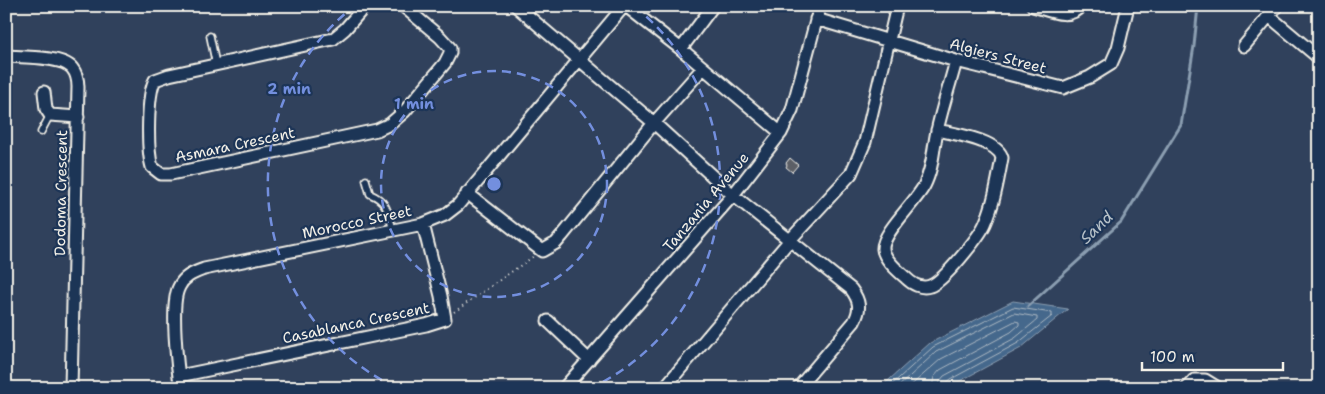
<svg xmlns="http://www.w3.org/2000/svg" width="1325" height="394" viewBox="0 0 1325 394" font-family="'Shantell Sans',sans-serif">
	<rect width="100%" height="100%" fill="#30415c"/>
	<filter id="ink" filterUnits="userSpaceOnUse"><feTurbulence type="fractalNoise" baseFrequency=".02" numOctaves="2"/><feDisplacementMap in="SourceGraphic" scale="10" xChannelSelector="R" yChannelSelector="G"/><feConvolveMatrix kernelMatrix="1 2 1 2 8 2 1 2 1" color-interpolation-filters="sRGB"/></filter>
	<g filter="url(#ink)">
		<path fill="#45678c" stroke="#8b9eb1" d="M1013,301l55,8 -47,39 -74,40h-67l50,-45z"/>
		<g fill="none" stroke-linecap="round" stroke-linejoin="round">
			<path stroke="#aebac3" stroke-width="1" d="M888,388l45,-41 80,-40 39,6v3l-34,27 -67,36 -5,4 -1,5
				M897,388l39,-36 78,-39 23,4v3l-22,18 -71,38 -4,5 -1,7
				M908,388l33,-29 74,-38 4,1v3l-8,7 -71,38 -6,7 -2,11"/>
			<path stroke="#8b9eb1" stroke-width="3" d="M1028,306l93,-84 60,-97 13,-79 4,-40"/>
		</g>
		<path fill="#5c5e66" stroke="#f4f1e8" d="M790,158l8,7 -6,7 -6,-5 1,-2 -1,-2z"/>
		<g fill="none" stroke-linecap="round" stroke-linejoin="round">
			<g stroke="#f4f1e8" stroke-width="9">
				<path id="service" d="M210,36l6,29
					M41,132l9,-17
					M366,180l4,14c18,7 18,19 23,36"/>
			</g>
			<g stroke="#f4f1e8" stroke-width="15">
				<path id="minor" d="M365,6l-20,23 -12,10 -164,36 -14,5c-8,14 -8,71 -3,87l9,7h10l206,-44 13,-6 15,-13 40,-48 5,-10v-5l-10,-11 -37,-31
					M516,6l138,117 79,72 118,94c9,12 10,20 3,33l-56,66
					M626,6l55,43 100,84
					M1033,6c15,4 37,15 47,0
					M1269,16l50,42
					M816,19l140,42 107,27 27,-11 21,-13 7,-16 10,-42
					M1244,46l33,-40
					M681,49l32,-43
					M6,56c16,1 56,0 66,12 5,6 6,12 6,19l-7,301
					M44,92l2,17 4,6 28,2
					M937,130c17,4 61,10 65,28 -4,22 -8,46 -17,66 -6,13 -42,58 -55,62 -9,3 -18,-2 -24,-8 -8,-7 -22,-19 -23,-29 -1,-16 32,-46 41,-63 9,-17 9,-37 13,-55 5,-23 13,-47 19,-70
					M467,193l75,58 14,-8 6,-7 92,-113 49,-55
					M548,321l41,39
					M179,376l247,-51 19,-6 -4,-23 -18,-72
					M181,388c-4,-20 -11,-85 -2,-101 5,-11 15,-14 25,-18l219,-45 22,-9 13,-10 166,-199
					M564,388l169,-193 48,-62 11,-23 28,-104
					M664,388l126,-148 61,-66 14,-32 32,-136
					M1187,388l7,-8h11l13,8"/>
			</g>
			<path stroke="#f4f1e8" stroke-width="2" stroke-dasharray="1 4" stroke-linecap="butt" d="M454,312l80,-56"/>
			<use href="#service" stroke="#1d3557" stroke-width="5.5"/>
			<use href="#minor" stroke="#1d3557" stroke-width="11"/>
		</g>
	</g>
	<g fill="none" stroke="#738fde" stroke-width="2.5" stroke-dasharray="9 6">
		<circle cx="494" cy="184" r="113"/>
		<path d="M395 387A226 226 0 0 1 353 7M635 7A226 226 0 0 1 593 387"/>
	</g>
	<g text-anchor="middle" stroke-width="4.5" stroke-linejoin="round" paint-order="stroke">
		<g font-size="15" fill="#f4f1e8" stroke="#1d3557">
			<text transform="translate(998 56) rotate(15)" y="5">Algiers Street</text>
			<text transform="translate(235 145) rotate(-12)" y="5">Asmara Crescent</text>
			<text transform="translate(61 193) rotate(-89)" y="5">Dodoma Crescent</text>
			<text transform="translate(706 202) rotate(-50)" y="5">Tanzania Avenue</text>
			<text transform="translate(357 222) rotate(-12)" y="5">Morocco Street</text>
			<text transform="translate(356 323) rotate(-12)" y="5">Casablanca Crescent</text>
		</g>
		<g font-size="16" font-style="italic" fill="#b7c1c8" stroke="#1d3557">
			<text transform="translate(1096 227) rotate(-44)" y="6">Sand</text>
		</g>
	</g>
	<circle cx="494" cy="184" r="8" fill="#738fde" stroke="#1d3557" stroke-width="2.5"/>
	<g font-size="15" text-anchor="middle" font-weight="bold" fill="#738fde" stroke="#1d3557" stroke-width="4.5" stroke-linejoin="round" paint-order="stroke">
		<text x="289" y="94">2 min</text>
		<text x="414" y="109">1 min</text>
	</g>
	<rect width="1325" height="394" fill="none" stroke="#1d3557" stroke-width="25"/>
	<rect x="12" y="12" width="1300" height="369" fill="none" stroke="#f4f1e8" stroke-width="2" filter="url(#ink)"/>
	<path d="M1142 362v8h141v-8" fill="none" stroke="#f4f1e8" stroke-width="2.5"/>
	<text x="1150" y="362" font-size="15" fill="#f4f1e8" stroke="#1d3557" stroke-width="4" paint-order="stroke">100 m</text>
</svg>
